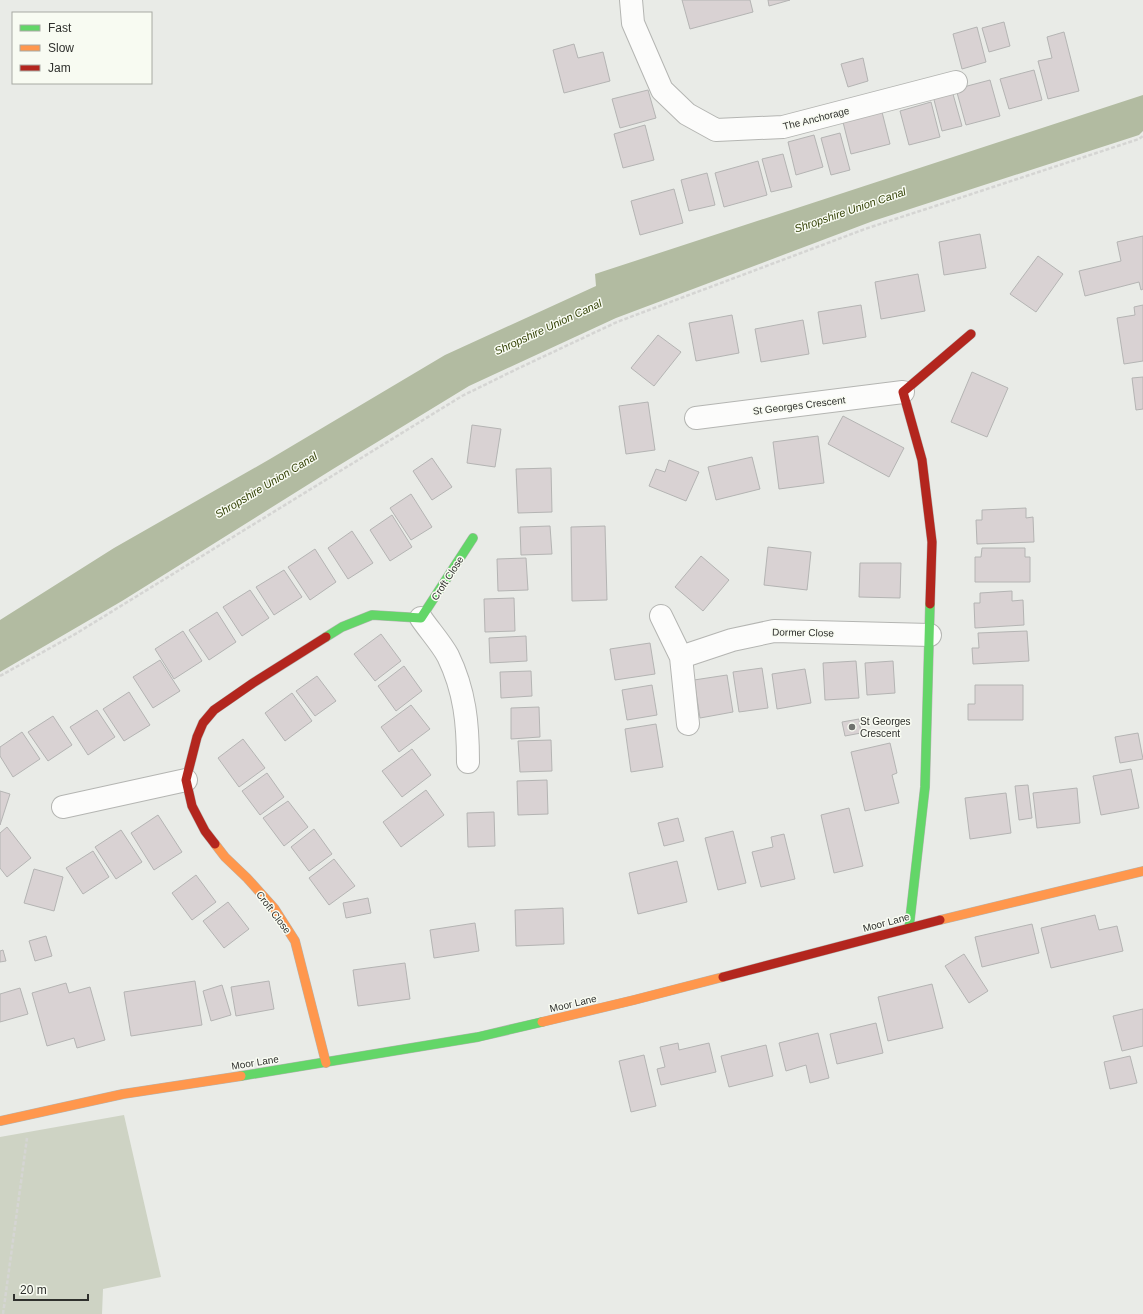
<svg xmlns="http://www.w3.org/2000/svg" width="1143" height="1314" viewBox="0 0 1143 1314" font-family="Arial,sans-serif">
	<rect width="100%" height="100%" fill="#e9ebe7"/>
	<path fill="#ced3c4" d="M124,1115l37,162 -58,12 -1,25h-102v-177z"/>
	<path fill="#b2bba1" d="M1143,95v36l-4,4 -266,86 -257,97 -147,68 -136,83 -211,132 -122,71v-52l114,-72 156,-89 175,-104 151,-69 -1,-12z"/>
	<path fill="#d9d2d3" stroke="#b4b4b3" d="M682,0h68l3,12 -63,17z
		M768,0h22l-21,6z
		M1004,22l6,24 -21,6 -7,-24z
		M977,27l9,35 -24,7 -9,-35z
		M1064,32l15,59 -31,8 -10,-38 14,-3 -5,-21z
		M574,44l4,14 25,-6 7,29 -46,12 -11,-43z
		M863,58l5,23 -20,6 -7,-23z
		M1034,70l8,30 -33,9 -9,-30z
		M990,80l10,36 -34,9 -10,-36z
		M951,87l11,39 -20,5 -10,-39z
		M648,90l8,28 -36,10 -8,-29z
		M931,102l9,35 -31,8 -9,-34z
		M882,112l8,32 -39,10 -8,-32z
		M645,125l9,35 -31,8 -9,-34z
		M840,133l10,37 -19,5 -10,-37z
		M814,135l9,32 -27,8 -8,-33z
		M783,154l9,33 -21,5 -9,-33z
		M758,161l9,34 -43,12 -9,-34z
		M707,173l8,32 -26,6 -8,-31z
		M674,189l9,34 -43,12 -9,-34z
		M980,234l6,34 -42,7 -5,-33z
		M1143,236v53l-2,1 -2,-8 -54,14 -6,-25 42,-10 -4,-19z
		M1038,256l25,18 -27,38 -26,-18z
		M918,274l7,37 -44,8 -6,-37z
		M861,305l5,32 -43,7 -5,-32z
		M1143,305v56l-19,3 -7,-46 18,-3 -1,-8z
		M732,315l7,38 -43,8 -7,-38z
		M803,320l6,34 -48,8 -6,-33z
		M658,335l23,17 -27,34 -23,-18z
		M972,372l36,16 -21,49 -36,-15z
		M1143,377v32l-7,1 -4,-32z
		M648,402l7,48 -29,4 -7,-48z
		M843,416l61,32 -15,29 -61,-33z
		M472,425l29,4 -6,38 -28,-4z
		M818,436l6,47 -45,6 -6,-47z
		M752,457l8,32 -44,11 -8,-33z
		M432,458l20,29 -20,13 -19,-29z
		M669,460l30,12 -13,29 -37,-15 7,-17 9,3z
		M551,468l1,44 -34,1 -2,-44z
		M411,494l21,33 -21,13 -21,-32z
		M1026,508v10l7,-1 1,25 -57,2 -1,-24h6v-10z
		M392,515l20,32 -22,14 -20,-31z
		M550,526l2,28 -31,1 -1,-28z
		M605,526l2,74 -35,1 -1,-74z
		M352,531l21,32 -25,16 -20,-31z
		M768,547l43,5 -4,38 -43,-5z
		M982,548h43v9h5v25h-55v-25h6z
		M315,549l21,33 -26,18 -22,-33z
		M701,556l28,24 -26,31 -28,-24z
		M526,558l2,32 -30,1 -1,-32z
		M860,563h41l-1,35 -41,-1z
		M284,570l18,27 -28,18 -18,-28z
		M250,590l19,28 -27,18 -19,-29z
		M1012,591v10l11,-1 1,25 -49,3 -1,-25h6v-10z
		M514,598l1,33 -30,1 -1,-33z
		M217,612l19,30 -27,18 -20,-30z
		M183,631l19,30 -28,18 -19,-30z
		M1027,631l2,30 -56,3 -1,-16h7l-1,-15z
		M381,634l20,27 -26,20 -21,-27z
		M526,636l1,25 -37,2 -1,-25z
		M650,643l5,31 -40,6 -5,-31z
		M160,660l20,31 -27,17 -20,-31z
		M856,661l3,37 -34,2 -2,-37z
		M893,661l2,32 -28,2 -2,-32z
		M404,666l18,25 -26,20 -18,-25z
		M762,668l6,40 -29,4 -6,-40z
		M805,669l6,34 -34,6 -5,-35z
		M531,671l1,25 -31,2 -1,-26z
		M727,675l6,37 -33,6 -6,-38z
		M317,676l19,25 -21,15 -19,-25z
		M652,685l5,30 -30,5 -5,-30z
		M975,685h48v35h-55v-16h7z
		M129,692l21,33 -26,16 -21,-32z
		M292,693l20,28 -27,20 -20,-28z
		M411,705l19,24 -31,23 -18,-25z
		M539,707l1,30 -29,2v-31z
		M97,710l18,27 -27,18 -18,-28z
		M53,716l19,29 -24,16 -20,-29z
		M859,719l2,14 -16,3 -3,-14z
		M656,724l7,43 -32,5 -6,-43z
		M22,732l18,27 -27,18 -13,-21v-9z
		M1138,733l5,26 -23,4 -5,-26z
		M243,739l22,29 -26,19 -21,-29z
		M551,740l1,31 -32,1 -2,-31z
		M890,743l7,30 -5,2 7,28 -34,8 -14,-59z
		M412,749l19,26 -29,22 -20,-26z
		M1131,769l8,39 -38,7 -8,-39z
		M267,773l17,24 -24,18 -18,-24z
		M547,780l1,34 -30,1 -1,-34z
		M1028,785l4,33 -13,2 -4,-34z
		M1077,788l3,35 -43,5 -4,-35z
		M426,790l18,25 -43,32 -18,-25z
		M0,791l10,3 -10,31z
		M1006,793l5,40 -41,6 -5,-41z
		M288,801l20,26 -24,19 -21,-28z
		M849,808l14,58 -29,7 -13,-58z
		M494,812l1,34 -27,1 -1,-34z
		M158,815l24,37 -28,18 -23,-37z
		M678,818l6,23 -20,5 -6,-23z
		M7,827l24,31 -24,19 -7,-9v-35z
		M314,829l18,25 -23,17 -18,-24z
		M121,830l21,32 -26,17 -21,-32z
		M733,831l13,52 -28,7 -13,-52z
		M784,834l11,45 -34,8 -9,-35 21,-5 -2,-10z
		M93,851l16,26 -26,17 -17,-26z
		M334,859l21,27 -26,19 -20,-27z
		M677,861l10,41 -49,12 -9,-41z
		M34,869l29,8 -9,34 -30,-8z
		M196,875l20,27 -24,18 -20,-27z
		M368,898l3,15 -25,5 -3,-15z
		M228,902l21,27 -25,19 -21,-27z
		M563,908l1,36 -48,2 -1,-36z
		M1095,915l4,15 18,-4 6,25 -72,17 -10,-40z
		M475,923l4,28 -45,7 -4,-28z
		M1032,924l7,29 -57,14 -7,-30z
		M46,936l6,20 -17,5 -6,-20z
		M3,950l3,11 -6,1v-11z
		M964,954l24,37 -19,12 -24,-37z
		M405,963l5,36 -52,7 -5,-36z
		M195,981l7,44 -71,11 -7,-44z
		M269,981l5,28 -38,7 -5,-29z
		M66,983l3,10 21,-6 15,53 -28,8 -3,-10 -27,8 -15,-53z
		M932,984l11,44 -55,13 -10,-44z
		M222,985l9,30 -20,6 -8,-30z
		M20,988l8,26 -28,8v-28z
		M1143,1009v37l-21,5 -9,-35z
		M876,1023l7,30 -46,11 -7,-30z
		M818,1033l11,45 -19,5 -4,-18 -20,6 -7,-28z
		M678,1043l1,7 30,-7 7,29 -55,13 -4,-16 8,-2 -5,-20z
		M766,1045l7,31 -44,11 -8,-31z
		M644,1055l12,51 -25,6 -12,-51z
		M1130,1056l7,27 -27,6 -6,-27z"/>
	<g fill="none" stroke-linecap="round" stroke-linejoin="round">
		<g stroke="#b4b5b2" stroke-width="24">
			<path id="street" d="M631,0l2,23 29,67 25,24 29,16 67,-3 173,-45
				M696,418l207,-26
				M661,616l20,41 7,67
				M421,618c8,12 20,25 27,38 17,35 20,68 20,106
				M681,657l51,-17 42,-9 156,4
				M63,807l123,-27"/>
		</g>
		<g stroke="#b4b5b2" stroke-width="10">
			<path id="fast" d="M326,637l16,-10 30,-12 49,3 52,-80
				M909,928l16,-141 5,-183
				M241,1076l237,-39 64,-15"/>
		</g>
		<g stroke="#b4b5b2" stroke-width="10">
			<path id="slow" d="M215,844l10,13 22,21 27,30 21,33 31,122
				M940,920l203,-49
				M542,1022l92,-22 89,-23
				M0,1121l123,-27 118,-18"/>
		</g>
		<g stroke="#b4b5b2" stroke-width="10">
			<path id="jam" d="M930,604l2,-62 -10,-82 -19,-68 68,-58
				M215,844l-10,-13 -13,-25 -6,-26 11,-43 6,-14 11,-13 39,-27 73,-46
				M723,977l217,-57"/>
		</g>
		<path stroke="#d5d5d3" stroke-width="2.5" stroke-dasharray="4 2" stroke-linecap="butt" d="M0,676l77,-43 385,-237 57,-28 98,-46 248,-93 274,-90 4,-3
			M3,1314l24,-176"/>
		<use href="#street" stroke="#fcfcfb" stroke-width="22"/>
		<use href="#fast" stroke="#63d668" stroke-width="9"/>
		<use href="#slow" stroke="#ff974d" stroke-width="9"/>
		<use href="#jam" stroke="#b3261e" stroke-width="9"/>
	</g>
	<circle fill="#70716e" stroke="#f8fbf2" stroke-width="1.5" cx="852" cy="727" r="4"/>
	<g text-anchor="middle" stroke-width="3" stroke-linejoin="round" paint-order="stroke">
		<g font-size="10" fill="#2f302d" stroke="#f8fbf2">
			<text transform="translate(816 118) rotate(-14)" y="4">The Anchorage</text>
			<text transform="translate(799 405) rotate(-7)" y="4">St Georges Crescent</text>
			<text transform="translate(447 578) rotate(-57)" y="4">Croft Close</text>
			<text transform="translate(803 632) rotate(1)" y="4">Dormer Close</text>
			<text transform="translate(274 912) rotate(53)" y="4">Croft Close</text>
			<text transform="translate(886 922) rotate(-15)" y="4">Moor Lane</text>
			<text transform="translate(573 1003) rotate(-13)" y="4">Moor Lane</text>
			<text transform="translate(255 1062) rotate(-9)" y="4">Moor Lane</text>
		</g>
		<g font-size="10" fill="#2f302d" stroke="#f8fbf2" text-anchor="start">
			<text x="860" y="725">St Georges<tspan x="860" dy="12">Crescent</tspan></text>
		</g>
		<g font-size="11" font-style="italic" fill="#354308" stroke="#f8fbf2">
			<text transform="translate(850 210) rotate(-19)" y="4">Shropshire Union Canal</text>
			<text transform="translate(548 327) rotate(-25)" y="4">Shropshire Union Canal</text>
			<text transform="translate(266 485) rotate(-31)" y="4">Shropshire Union Canal</text>
		</g>
	</g>
	<rect x="12" y="12" width="140" height="72" fill="#f8fbf2" stroke="#a8aaa3"/>
	<rect x="20" y="25" width="20" height="6" fill="#63d668" stroke="#a8aaa3"/>
	<text x="48" y="32" font-size="12" fill="#2f302d">Fast</text>
	<rect x="20" y="45" width="20" height="6" fill="#ff974d" stroke="#a8aaa3"/>
	<text x="48" y="52" font-size="12" fill="#2f302d">Slow</text>
	<rect x="20" y="65" width="20" height="6" fill="#b3261e" stroke="#a8aaa3"/>
	<text x="48" y="72" font-size="12" fill="#2f302d">Jam</text>
	<path d="M14 1294v6h74v-6" fill="none" stroke="#2f302d" stroke-width="2"/>
	<text x="20" y="1294" font-size="12" fill="#2f302d" stroke="#f8fbf2" stroke-width="3" paint-order="stroke">20 m</text>
</svg>
